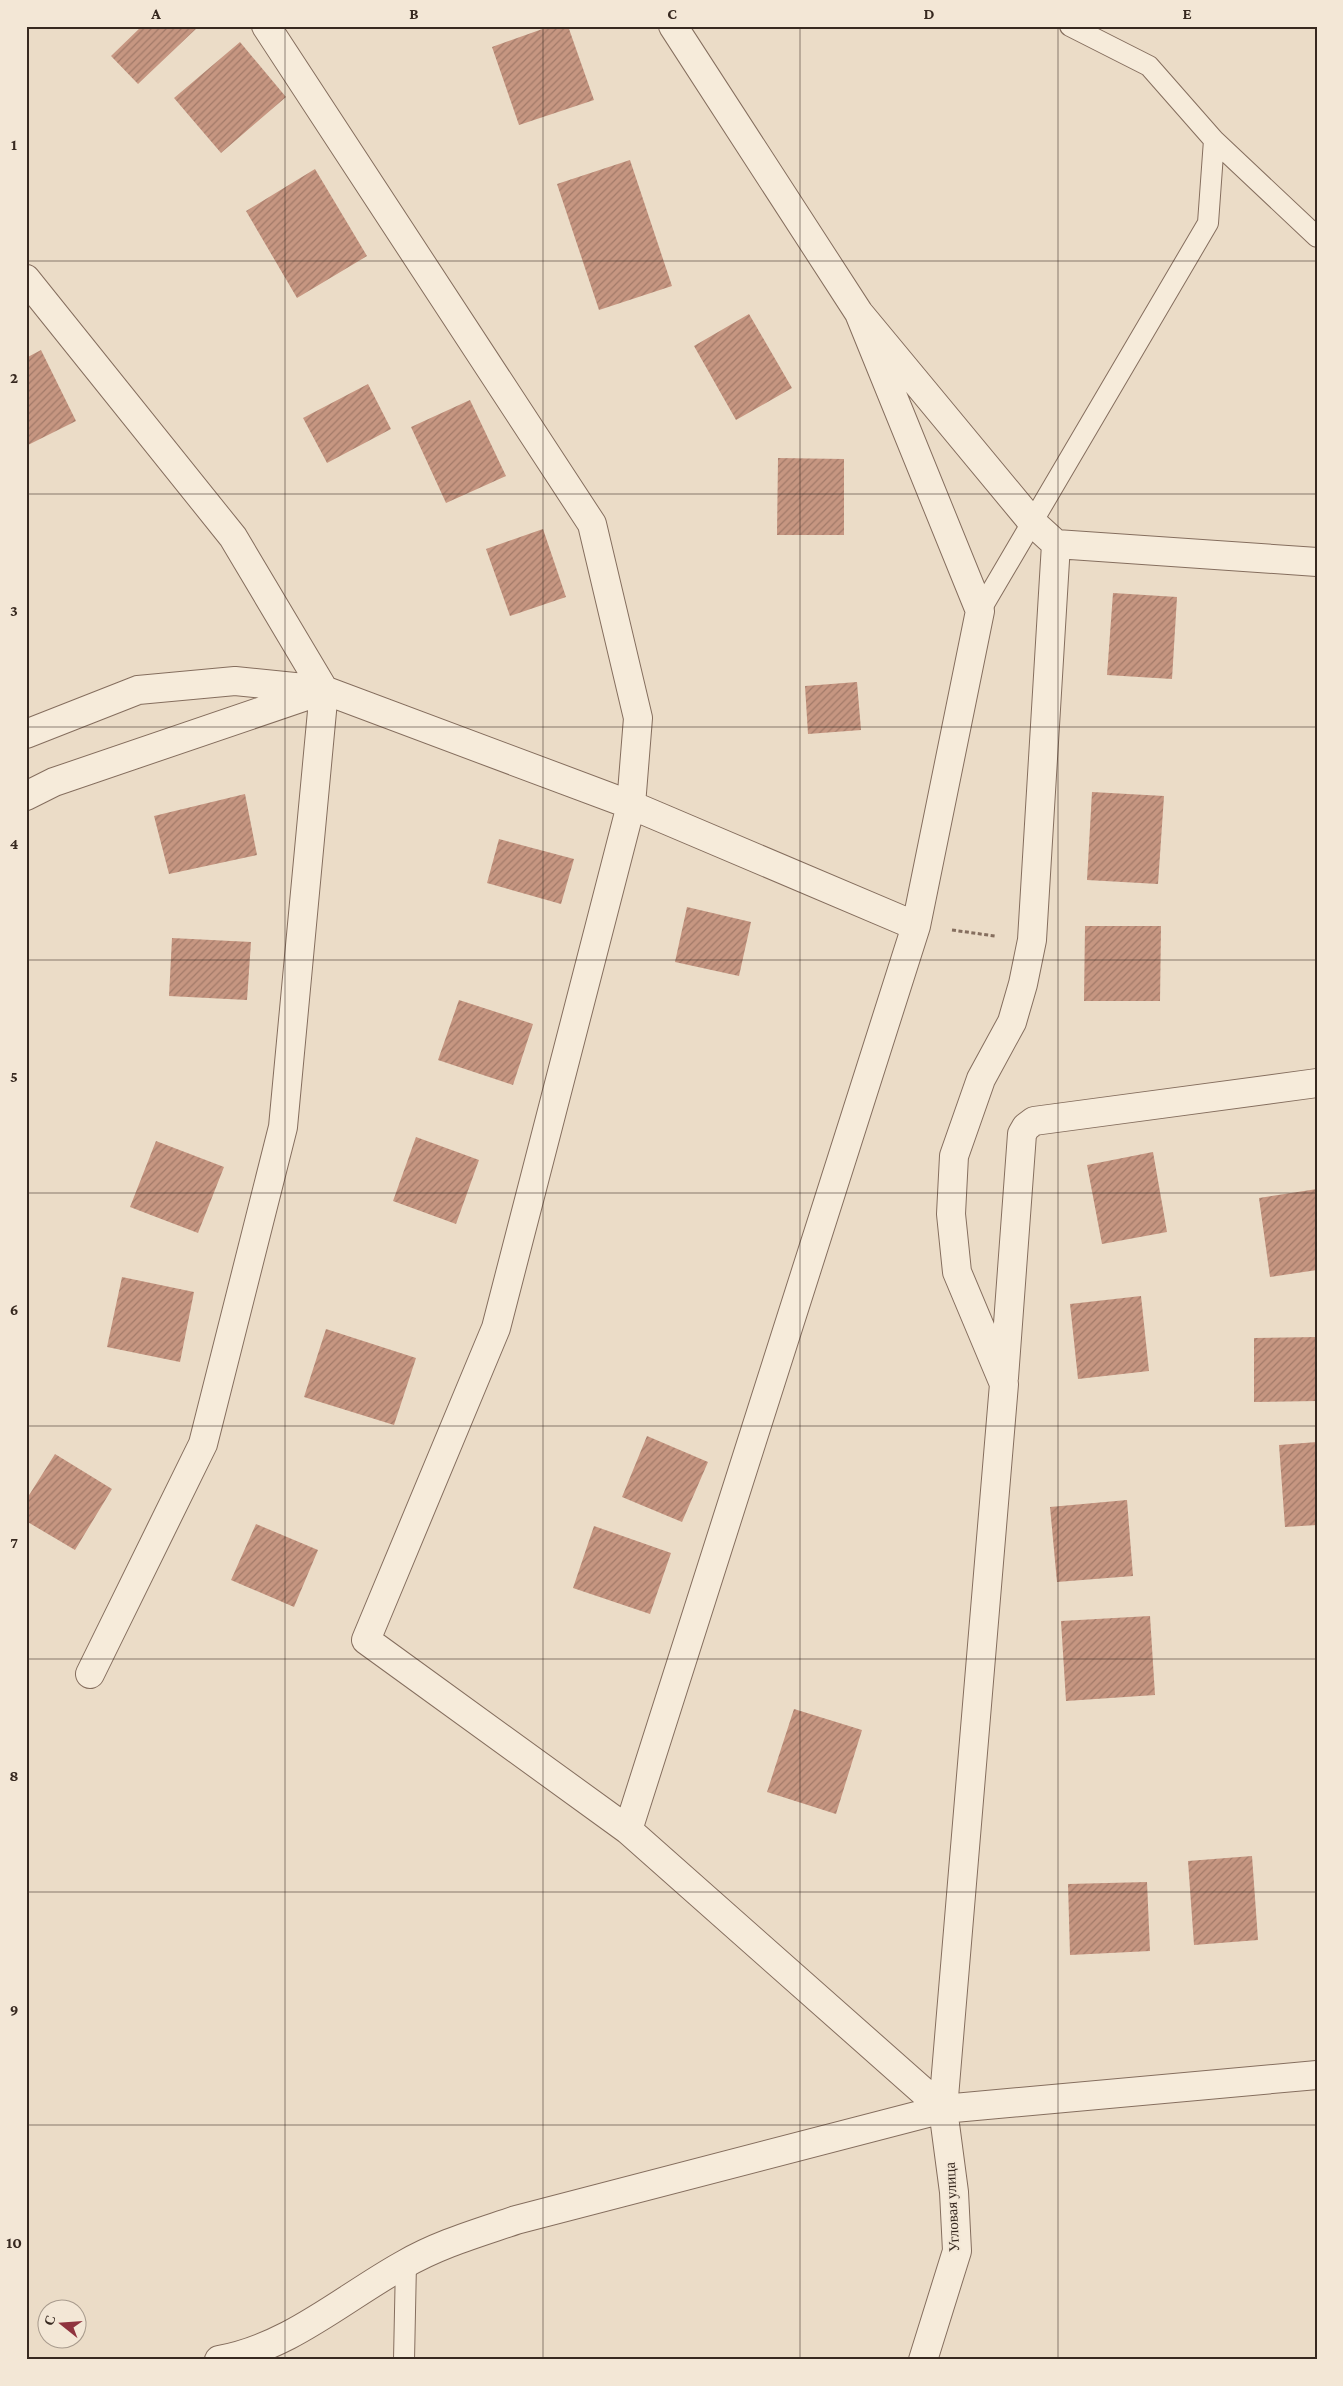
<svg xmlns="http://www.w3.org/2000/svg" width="1343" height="2386" viewBox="0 0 1343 2386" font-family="'Crimson Pro',serif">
	<defs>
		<pattern id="building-hatch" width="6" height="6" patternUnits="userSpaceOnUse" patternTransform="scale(1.25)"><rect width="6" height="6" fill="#c69681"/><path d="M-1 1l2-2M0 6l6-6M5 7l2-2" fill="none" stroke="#a27a69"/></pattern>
	</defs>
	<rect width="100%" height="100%" fill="#ebdcc7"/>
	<path fill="url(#building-hatch)" d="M142,26h57l-61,58 -27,-28z
		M551,26h17l26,74 -75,25 -27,-78z
		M240,42l46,55 -65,56 -47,-55z
		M630,160l42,126 -73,24 -42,-126z
		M315,169l52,87 -70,42 -51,-87z
		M749,314l43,74 -56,32 -42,-74z
		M41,350l35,71 -50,25v-88z
		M368,384l23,45 -64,34 -24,-45z
		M470,400l36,76 -60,27 -35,-76z
		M778,458l66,1v76h-67z
		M543,529l23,68 -56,19 -24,-67z
		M1113,593l64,4 -5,82 -65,-4z
		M857,682l4,48 -53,4 -3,-48z
		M1092,792l72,4 -6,88 -71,-4z
		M245,794l12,61 -88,19 -15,-58z
		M499,839l75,20 -13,45 -74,-21z
		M687,907l64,15 -12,54 -64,-14z
		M1085,926h76l-1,75h-76z
		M172,938l79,4 -4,58 -78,-4z
		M459,1000l74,24 -20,61 -75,-25z
		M416,1137l63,23 -23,64 -63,-23z
		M156,1141l68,26 -26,66 -68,-26z
		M1153,1152l14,80 -65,12 -15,-79z
		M1317,1189v81l-47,7 -11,-79z
		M122,1277l72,15 -14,70 -73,-15z
		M1141,1296l8,75 -71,8 -8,-75z
		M326,1329l90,29 -22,67 -90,-28z
		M1317,1337v64l-63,1v-64z
		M647,1436l61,26 -26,60 -60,-25z
		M1317,1442v83l-32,2 -6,-82z
		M55,1454l57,35 -37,61 -49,-29v-21z
		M1127,1500l6,76 -76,6 -7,-75z
		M256,1524l62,26 -24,57 -63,-27z
		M594,1526l77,27 -21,61 -77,-26z
		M1150,1616l5,79 -89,6 -5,-80z
		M794,1709l68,21 -26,84 -69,-22z
		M1252,1856l6,84 -64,5 -6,-84z
		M1147,1882l3,69 -80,4 -2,-71z"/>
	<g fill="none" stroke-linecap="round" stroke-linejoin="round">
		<g stroke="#856e5e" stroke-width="22">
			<path id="lane" d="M1070,26l79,40 65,74 103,97
				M980,611l228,-388 6,-83
				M404,2360l2,-97"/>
		</g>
		<g stroke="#856e5e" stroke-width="30">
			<path id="street" d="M266,26l326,498 46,194 -7,87 285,121 64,-315 -121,-298
				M673,26l186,287 174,210 23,21 261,18
				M26,279l207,258 91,153 -41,437 -80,317 -113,230
				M26,734l112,-44 97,-9 89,9 307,115 -135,523 -130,312 262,190 315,279
				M26,796l28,-14 261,-89
				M1004,1378l18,-244 4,-7 8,-6 283,-38
				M628,1830l288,-904
				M219,2360c71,-13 123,-61 184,-95 36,-21 75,-32 113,-45l427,-111 374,-34
				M923,2360l34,-109 -3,-59 -11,-83 61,-725 -47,-112 -6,-58 3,-58 27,-77 31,-57 11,-38 9,-44 24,-396"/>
		</g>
		<path stroke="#856e5e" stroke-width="3" stroke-dasharray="4 2.5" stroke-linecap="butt" d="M952,930l43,6"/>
		<use href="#lane" stroke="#f6ebda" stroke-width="20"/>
		<use href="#street" stroke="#f6ebda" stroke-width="28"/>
	</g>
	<path fill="none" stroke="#372920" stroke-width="1" stroke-opacity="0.55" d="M285,26v2334M543,26v2334M800,26v2334M1058,26v2334M26,261h1291M26,494h1291M26,727h1291M26,960h1291M26,1193h1291M26,1426h1291M26,1659h1291M26,1892h1291M26,2125h1291"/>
	<g text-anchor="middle" stroke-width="4" stroke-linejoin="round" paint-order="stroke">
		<g font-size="15" fill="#372920" stroke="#f3e7d6">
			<text transform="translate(952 2207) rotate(-93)" y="5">Угловая улица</text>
		</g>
	</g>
	<rect width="1343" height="2386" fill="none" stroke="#f3e7d6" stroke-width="55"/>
	<g transform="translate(62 2324) rotate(287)"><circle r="24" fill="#f3e7d6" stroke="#a89b8d"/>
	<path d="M0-4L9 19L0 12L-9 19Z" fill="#8f333e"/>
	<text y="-8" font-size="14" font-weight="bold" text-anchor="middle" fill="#372920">С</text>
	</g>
	<rect x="28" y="28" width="1288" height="2330" fill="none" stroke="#372920" stroke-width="2"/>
	<g font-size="16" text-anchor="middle" font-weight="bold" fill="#372920">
		<text x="156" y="19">A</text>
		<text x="414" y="19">B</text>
		<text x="672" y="19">C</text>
		<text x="929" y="19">D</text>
		<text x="1187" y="19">E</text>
		<text x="14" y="150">1</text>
		<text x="14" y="383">2</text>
		<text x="14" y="616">3</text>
		<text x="14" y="849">4</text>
		<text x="14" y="1082">5</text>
		<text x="14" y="1315">6</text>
		<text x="14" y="1548">7</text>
		<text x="14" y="1781">8</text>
		<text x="14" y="2015">9</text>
		<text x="14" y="2248">10</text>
	</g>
</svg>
